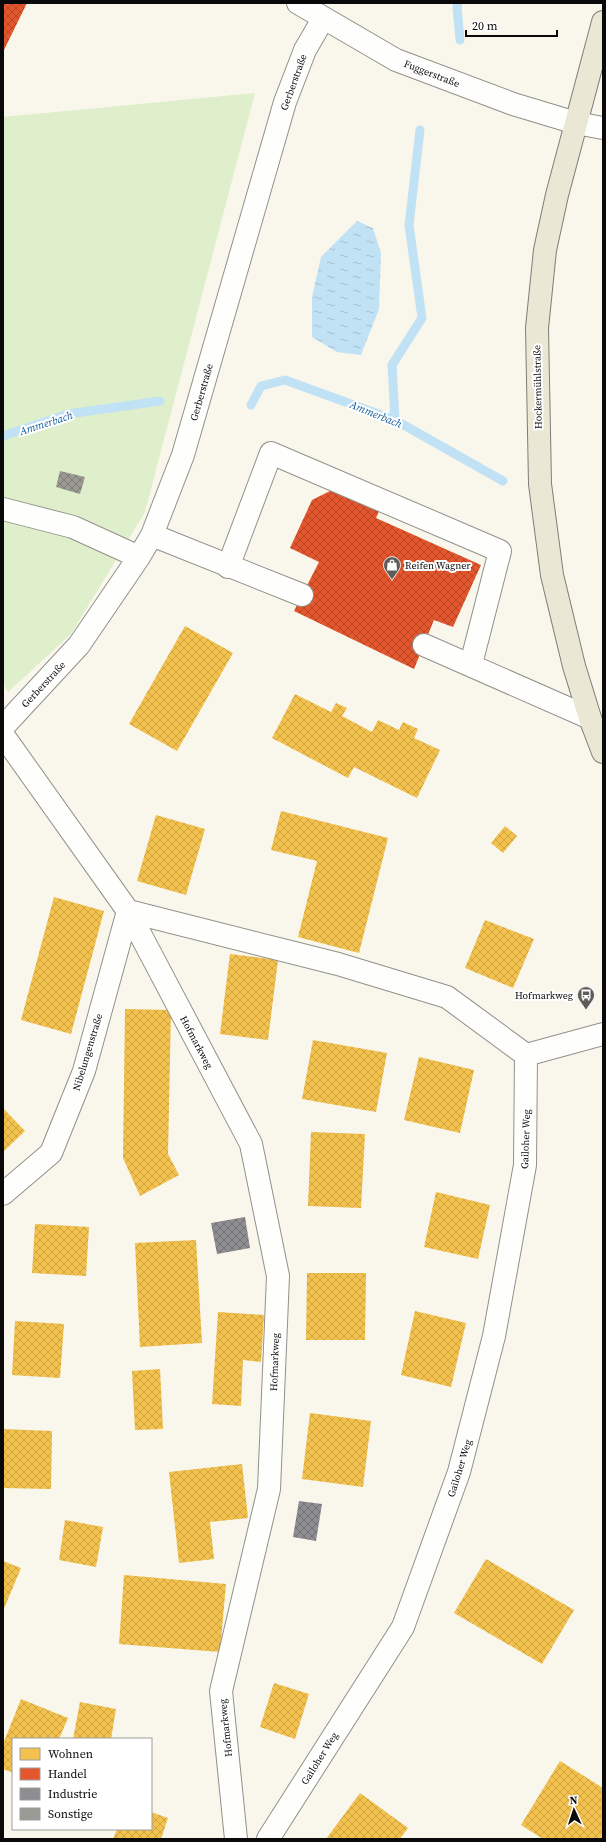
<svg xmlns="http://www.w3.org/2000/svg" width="606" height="1842" viewBox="0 0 606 1842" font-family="'Source Serif 4',serif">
	<defs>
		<pattern id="water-ripples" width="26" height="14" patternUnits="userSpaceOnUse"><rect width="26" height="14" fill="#c1e1f4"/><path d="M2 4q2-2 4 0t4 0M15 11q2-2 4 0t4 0" fill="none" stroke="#a4c0d0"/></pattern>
		<pattern id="homes-cross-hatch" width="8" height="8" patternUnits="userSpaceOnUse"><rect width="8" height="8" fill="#f2c14e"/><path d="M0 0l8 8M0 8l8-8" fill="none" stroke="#cea443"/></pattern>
		<pattern id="shops-cross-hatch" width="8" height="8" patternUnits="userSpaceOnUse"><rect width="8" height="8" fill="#e4572e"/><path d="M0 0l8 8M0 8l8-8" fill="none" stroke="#b74625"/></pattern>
		<pattern id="industry-cross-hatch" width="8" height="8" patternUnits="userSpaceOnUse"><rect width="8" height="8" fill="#8d8d92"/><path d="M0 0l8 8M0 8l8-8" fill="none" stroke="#717175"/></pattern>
		<pattern id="building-cross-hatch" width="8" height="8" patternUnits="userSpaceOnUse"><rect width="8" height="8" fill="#9b9993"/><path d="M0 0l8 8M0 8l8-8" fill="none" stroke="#7d7b76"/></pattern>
	</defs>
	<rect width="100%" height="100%" fill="#f9f7ec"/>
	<path fill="#e0efcb" d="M255,93l-110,419 -74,122 -63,58 -5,-8v-567z"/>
	<path fill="url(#water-ripples)" d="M357,221l16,7 8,25 -2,56 -18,46 -24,-3 -25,-15v-40l9,-40z"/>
	<path fill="url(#homes-cross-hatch)" d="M185,626l48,27 -56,98 -48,-27z
		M295,694l36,18 5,-9 11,5 -5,8 30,16 6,-12 21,10 4,-8 15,7 -4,9 26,12 -23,48 -63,-31 -6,11 -76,-40z
		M281,811l107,27 -29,115 -61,-16 19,-76 -46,-11z
		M156,815l49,14 -19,66 -49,-14z
		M505,826l12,10 -14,17 -12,-10z
		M54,897l50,14 -33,123 -50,-14z
		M485,920l49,19 -21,49 -48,-20z
		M230,954l48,6 -10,80 -48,-6z
		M125,1009l46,1 -3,144 11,21 -39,21 -17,-38z
		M313,1040l74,13 -11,59 -74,-13z
		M419,1057l55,13 -14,63 -56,-13z
		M3,1108l22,23 -22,21z
		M311,1132l54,2 -4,74 -53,-2z
		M436,1192l54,13 -12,54 -54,-12z
		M35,1224l54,3 -3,49 -54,-3z
		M196,1240l6,103 -62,4 -5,-104z
		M307,1273h59l-1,67h-59z
		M415,1311l51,12 -15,64 -50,-12z
		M218,1312l46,3 -3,47 -18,-2 -2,46 -29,-2z
		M15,1321l49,3 -4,54 -48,-3z
		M160,1369l3,60 -28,1 -3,-59z
		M310,1413l61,8 -8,66 -61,-8z
		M3,1429l49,2 -1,58 -48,-1z
		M242,1464l6,54 -38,4 4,37 -35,4 -10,-91z
		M65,1520l38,7 -7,40 -37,-7z
		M486,1559l88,51 -32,54 -88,-51z
		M3,1561l18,7 -18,43z
		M124,1575l102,9 -6,68 -101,-8z
		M274,1683l35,11 -14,45 -35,-12z
		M21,1699l47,19 -9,21h-46v34l-10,-4v-25z
		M80,1702l36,7 -5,30h-38z
		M560,1761l43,27v51h-60l-22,-14z
		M360,1793l48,35 -8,11h-74z
		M151,1812l17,6 -7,21h-48l4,-10h34z"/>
	<path fill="url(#shops-cross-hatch)" d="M3,3h24l-24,49z
		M334,489l47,18 -5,11 105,47 -28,62 -19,-7 -20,49 -120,-58 25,-49 -29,-14 22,-48z"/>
	<path fill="url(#industry-cross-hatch)" d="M245,1217l5,31 -33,6 -6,-31z
		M299,1501l23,3 -6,37 -23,-4z"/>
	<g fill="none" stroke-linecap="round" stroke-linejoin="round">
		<path stroke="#c1e1f4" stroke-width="9" d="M458,3l-1,4 3,33
			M251,405l10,-19 24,-6 110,40 108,61
			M395,420l-3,-55 30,-47 -13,-93 11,-95
			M3,436l65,-22 92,-13"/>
	</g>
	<path fill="url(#building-cross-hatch)" d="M60,471l25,6 -5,17 -24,-7z"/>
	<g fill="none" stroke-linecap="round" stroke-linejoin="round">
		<g stroke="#91908b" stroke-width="24">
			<path id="minor" d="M298,3l98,57 117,44 63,19 27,5
				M3,509l70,18 66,30
				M152,535l150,60
				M228,567l43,-114 229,98 -29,113
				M424,645l166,73
				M3,727l76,-82 60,-88 13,-22 31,-80 102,-353 20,-52 18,-31
				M3,735l125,176 123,233 27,132 -9,213 -48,202 15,148
				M128,911l210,53 109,33 79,58
				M526,1055l77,-21
				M3,1194l48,-41 33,-82 44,-160
				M268,1839l135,-212 56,-155 35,-136 31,-171 1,-110"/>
		</g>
		<g stroke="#7e7d78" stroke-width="24">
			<path id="major" d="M603,22l-46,173 -12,55 -8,78 3,156 12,91 22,91 16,52 13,34"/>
		</g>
		<use href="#minor" stroke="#fefefc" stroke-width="22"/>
		<use href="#major" stroke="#ebe7d5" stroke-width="22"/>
	</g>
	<defs>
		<g id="shop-pin" transform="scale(0.9)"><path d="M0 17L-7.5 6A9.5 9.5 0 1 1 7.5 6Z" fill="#5d5c58" stroke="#fff"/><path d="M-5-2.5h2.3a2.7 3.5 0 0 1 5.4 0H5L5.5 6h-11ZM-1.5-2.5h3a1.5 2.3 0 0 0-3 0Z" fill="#fff"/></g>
		<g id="bus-pin" transform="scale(0.9)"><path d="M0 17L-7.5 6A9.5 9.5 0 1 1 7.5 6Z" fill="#5d5c58" stroke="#fff"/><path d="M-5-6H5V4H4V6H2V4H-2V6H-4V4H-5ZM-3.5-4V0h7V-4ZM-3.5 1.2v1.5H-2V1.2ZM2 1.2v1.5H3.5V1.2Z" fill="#fff"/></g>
	</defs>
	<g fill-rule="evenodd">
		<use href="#shop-pin" x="392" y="565"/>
		<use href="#bus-pin" x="586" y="995"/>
	</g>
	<g text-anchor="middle" stroke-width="4" stroke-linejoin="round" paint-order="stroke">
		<g font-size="10" fill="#090909" stroke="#fff">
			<text transform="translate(432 73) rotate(21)" y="4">Fuggerstraße</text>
			<text transform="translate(293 82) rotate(-70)" y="4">Gerberstraße</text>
			<text transform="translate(537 387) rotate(-91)" y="4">Hockermühlstraße</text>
			<text transform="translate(201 392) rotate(-74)" y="4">Gerberstraße</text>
			<text transform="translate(43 684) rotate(-47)" y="4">Gerberstraße</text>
			<text transform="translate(197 1042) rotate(62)" y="4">Hofmarkweg</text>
			<text transform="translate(87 1052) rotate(-73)" y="4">Nibelungenstraße</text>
			<text transform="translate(525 1139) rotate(-88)" y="4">Gailoher Weg</text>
			<text transform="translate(274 1362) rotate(-88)" y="4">Hofmarkweg</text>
			<text transform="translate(459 1468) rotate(-73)" y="4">Gailoher Weg</text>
			<text transform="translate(225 1728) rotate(-96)" y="4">Hofmarkweg</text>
			<text transform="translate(319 1758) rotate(-58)" y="4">Gailoher Weg</text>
		</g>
		<g font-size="10" fill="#090909" stroke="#fff" text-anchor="start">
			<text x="405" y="569">Reifen Wagner</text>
			<text x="573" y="999" text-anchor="end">Hofmarkweg</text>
		</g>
		<g font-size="11" font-style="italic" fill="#115c9c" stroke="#fff">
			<text transform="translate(376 414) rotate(22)" y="4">Ammerbach</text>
			<text transform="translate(46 423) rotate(-18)" y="4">Ammerbach</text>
		</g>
	</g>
	<rect width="606" height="1842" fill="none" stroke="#090909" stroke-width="8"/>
	<rect x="12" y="1738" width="140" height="92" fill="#ffffff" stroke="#9d9d9d"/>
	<rect x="20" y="1748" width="20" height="12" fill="#f2c14e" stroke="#9d9d9d"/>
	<text x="48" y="1758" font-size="12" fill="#090909">Wohnen</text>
	<rect x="20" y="1768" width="20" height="12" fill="#e4572e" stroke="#9d9d9d"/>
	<text x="48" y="1778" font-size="12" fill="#090909">Handel</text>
	<rect x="20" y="1788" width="20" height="12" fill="#8d8d92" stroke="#9d9d9d"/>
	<text x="48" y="1798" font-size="12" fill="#090909">Industrie</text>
	<rect x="20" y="1808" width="20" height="12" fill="#9b9993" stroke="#9d9d9d"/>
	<text x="48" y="1818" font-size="12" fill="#090909">Sonstige</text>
	<g transform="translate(574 1810) rotate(357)" stroke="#ffffff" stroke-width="3" paint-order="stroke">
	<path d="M0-3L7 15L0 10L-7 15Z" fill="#090909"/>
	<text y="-6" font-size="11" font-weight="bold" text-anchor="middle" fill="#090909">N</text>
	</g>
	<path d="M466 30v6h91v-6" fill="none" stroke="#090909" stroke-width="2"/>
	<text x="472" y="30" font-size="12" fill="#090909" stroke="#ffffff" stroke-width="3" paint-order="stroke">20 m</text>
</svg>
